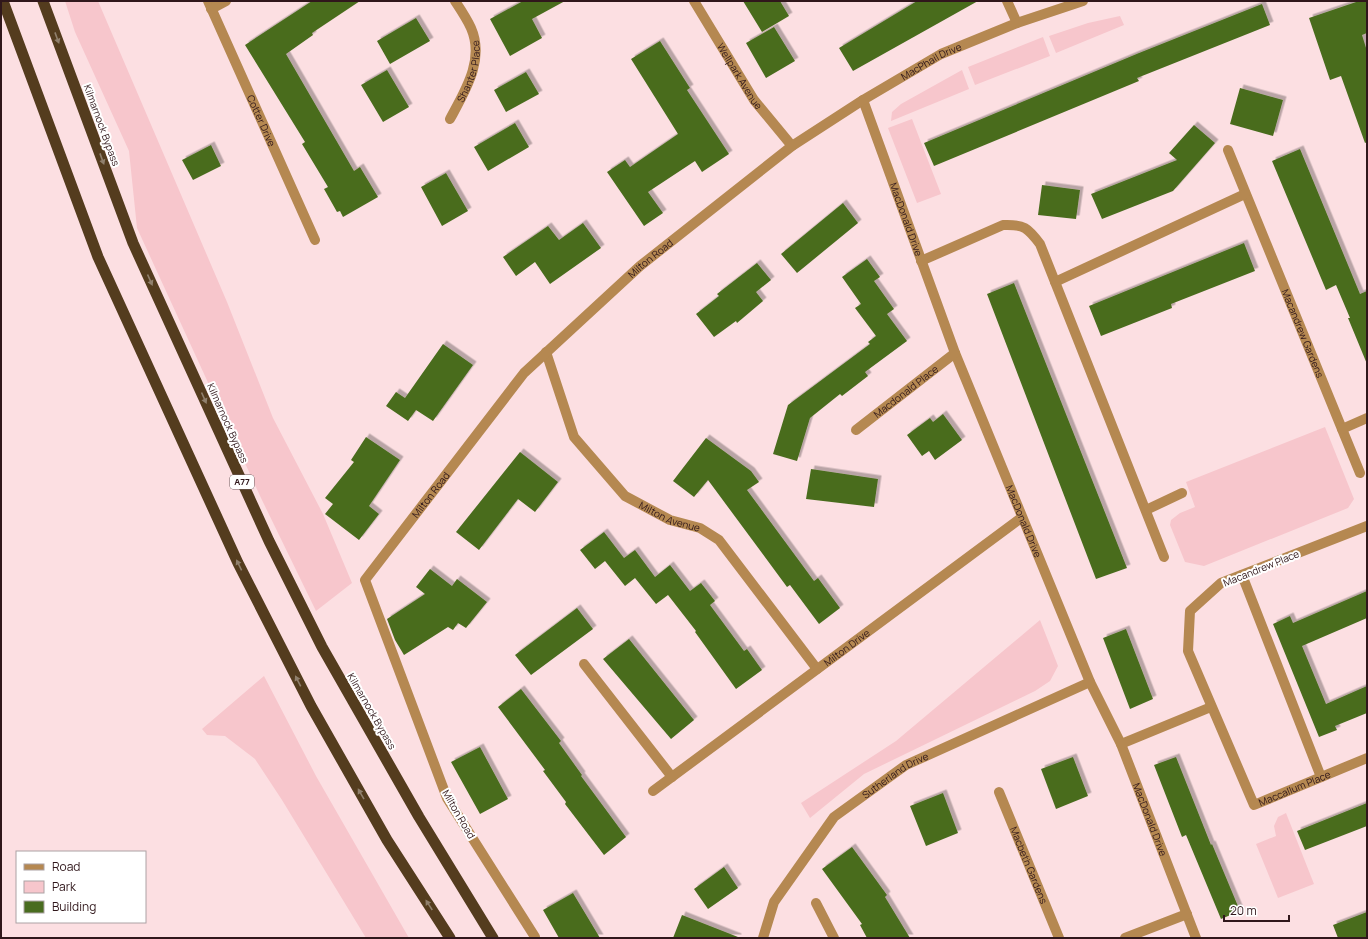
<svg xmlns="http://www.w3.org/2000/svg" width="1368" height="939" viewBox="0 0 1368 939" font-family="Manrope,sans-serif">
	<defs>
		<filter id="shadow"><feDropShadow dx="3.5" dy="-3.5" stdDeviation="0" flood-color="#0004"/></filter>
	</defs>
	<rect width="100%" height="100%" fill="#fcdfe2"/>
	<path fill="#f7c6cc" d="M65,1h33l129,301 46,116 50,96 29,69 -36,28 -55,-113 -124,-270 -8,-77 -54,-119z
		M1120,16l4,9 -68,28 -7,-17 39,-13z
		M1043,37l7,19 -75,29 -7,-18z
		M962,70l7,19 -78,32 1,-9 9,-8z
		M912,119l29,75 -24,9 -29,-75z
		M1325,427l29,72 -6,9 -144,58 -19,-4 -15,-37 1,-5 9,-7 15,-6 -9,-25z
		M1040,620l18,46 -8,15 -15,10 -171,83 -54,44 -9,-15 95,-62z
		M264,676l52,100 93,162h-43l-84,-138 -27,-41 -30,-23 -18,-1 -5,-6z
		M1286,813l28,71 -36,14 -22,-54 20,-8 -2,-10 4,-9z"/>
	<path fill="#496c1f" filter="url(#shadow)" d="M312,1h48l-48,32 1,2 -27,19 68,117 6,-4 18,30 -35,20 -3,-6 -3,1 -13,-23 4,-2 -26,-43 3,-2 -60,-97z
		M523,1h42l-33,18 10,19 -32,18 -20,-37z
		M743,1h37l9,15 -27,16z
		M917,1h61l-125,70 -14,-23z
		M1359,1h8v32l-5,2 5,16v91l-2,1 -24,-67 -11,4 -21,-62z
		M1262,4l8,21 -133,53 2,3 -205,85 -10,-23 215,-90z
		M416,18l14,23 -40,23 -13,-23z
		M774,27l21,34 -29,17 -20,-35z
		M660,41l30,47 -3,2 42,64 -27,18 -7,-11 -47,31 15,21 -19,13 -37,-54 18,-12 5,7 48,-33 -47,-75z
		M387,70l22,37 -26,15 -22,-37z
		M526,72l13,22 -33,18 -12,-22z
		M1240,88l43,12 -10,36 -43,-12z
		M515,123l14,24 -41,24 -14,-24z
		M1194,125l21,18 -42,48 -71,28 -11,-25 86,-34 -8,-7z
		M211,145l10,21 -28,14 -11,-20z
		M1300,149l60,145 7,-3v73l-19,-46h2l-14,-33 -10,5 -54,-129z
		M446,173l22,38 -26,15 -21,-39z
		M1042,185l38,5 -4,29 -38,-4z
		M843,203l15,20 -61,50 -16,-19z
		M583,223l18,25 -51,36 -15,-22 -19,14 -13,-19 45,-31 11,14z
		M1244,243l11,28 -84,33 1,4 -71,28 -12,-30z
		M867,259l13,18 -6,4 20,28 -7,5 20,27 -42,31 3,4 -26,20 -2,-2 -30,24 -13,43 -24,-7 15,-49 82,-61 -2,-2 8,-6 -21,-28 6,-4 -19,-27z
		M757,263l14,17 -15,12 7,9 -26,22 -1,-2 -22,16 -18,-23 23,-18 -2,-2z
		M1014,283l113,285 -31,11 -109,-285z
		M443,344l30,21 -40,56 -17,-11 -8,11 -22,-15 10,-14 9,6z
		M943,414l19,26 -27,20 -6,-9 -7,5 -15,-21 23,-17 3,4z
		M366,437l34,23 -31,46 10,8 -20,26 -34,-26 8,-10 -8,-6 29,-36 -3,-2z
		M706,438l45,33 8,11 -12,8 67,91 4,-3 22,30 -21,16 -29,-39 -3,2 -79,-107 -14,17 -21,-16z
		M520,452l38,30 -23,30 -17,-13 -39,51 -23,-18z
		M811,469l67,10 -4,28 -68,-8z
		M604,532l20,26 11,-8 20,27 15,-12 20,26 11,-8 14,18 -5,4 34,46 3,-2 15,21 -26,19 -41,-57 1,-1 -28,-36 -12,9 -21,-26 -10,8 -20,-25 -10,8 -15,-19z
		M430,569l22,17 5,-7 30,23 -21,26 -8,-5 -5,7 -5,-3 -44,28 -9,-15 -8,-21 38,-25 -9,-7z
		M1367,591v27l-65,28 24,58 41,-18v27l-32,13 2,4 -18,7 -46,-113 17,-8 3,7z
		M577,608l16,21 -62,46 -16,-20z
		M1126,629l27,70 -23,10 -27,-71z
		M629,639l65,81 -23,19 -68,-80z
		M521,689l40,52 -2,2 23,32 -1,1 45,61 -22,18 -39,-51 1,-2 -23,-31 2,-1 -47,-63z
		M480,747l28,52 -28,15 -29,-52z
		M1073,757l15,39 -32,13 -15,-40z
		M1176,757l35,88 1,-1 28,67 -19,8 -35,-84 -4,2 -28,-72z
		M943,793l15,40 -32,13 -16,-40z
		M1367,803v23l-62,24 -8,-19z
		M852,847l35,48 -2,2 25,41h-43l-7,-13 2,-1 -40,-55z
		M724,867l14,21 -30,21 -14,-20z
		M573,893l27,45h-41l-16,-28z
		M1367,912v26h-29l-5,-13z
		M682,915l56,22v1h-65z"/>
	<g fill="none" stroke-linecap="round" stroke-linejoin="round">
		<path stroke="#b58851" stroke-width="10" d="M1242,575l79,202"/>
		<g stroke="#b58851" stroke-width="10">
			<path id="s1" d="M208,1l107,239"/>
			<path id="s2" d="M694,1l60,99 38,46"/>
			<path d="M1007,1l10,22"/>
			<path d="M211,9l15,-8"/>
			<path id="s3" d="M863,100l92,253 135,329 31,62 75,194"/>
			<path id="s4" d="M450,119c15,-28 35,-59 21,-91 -4,-9 -10,-18 -16,-27"/>
			<path id="s5" d="M1228,150l132,323"/>
			<path d="M921,261l82,-36c21,-1 25,3 37,19l124,313"/>
			<path d="M1055,282l190,-88"/>
			<path id="s6" d="M546,352l28,85 51,59 45,24 30,8 19,12 98,129"/>
			<path d="M1342,429l25,-11"/>
			<path id="s7" d="M856,430l99,-77"/>
			<path d="M1146,510l36,-17"/>
			<path id="s8" d="M1367,526l-146,57 -31,28 -2,40 66,154 113,-47"/>
			<path d="M584,664l88,113"/>
			<path d="M1121,744l90,-37"/>
			<path id="s9" d="M653,791l368,-273"/>
			<path id="s10" d="M999,792l60,146"/>
			<path d="M816,903l18,35"/>
			<path id="s11" d="M535,937l-88,-139 -82,-218 159,-207 116,-107 152,-120 71,-46 78,-46 76,-31 66,-22"/>
			<path id="s12" d="M763,938l11,-36 60,-85 72,-52 184,-83"/>
			<path d="M1125,938l62,-24"/>
		</g>
		<path stroke="#543c1e" stroke-width="11" d="M3,1l95,256 140,306 73,143 76,134 63,98
			M43,1l90,242 136,298 53,106 97,170 74,121"/>
	</g>
	<defs><path id="oneway-solid" d="M-6-.8H1V-3.2L6.5 0L1 3.2V.8H-6Z"/></defs>
	<g fill="#90806d">
		<use href="#oneway-solid" transform="translate(57 38) rotate(70)"/>
		<use href="#oneway-solid" transform="translate(102 159) rotate(70)"/>
		<use href="#oneway-solid" transform="translate(150 280) rotate(66)"/>
		<use href="#oneway-solid" transform="translate(204 398) rotate(66)"/>
		<use href="#oneway-solid" transform="translate(239 565) rotate(-116)"/>
		<use href="#oneway-solid" transform="translate(298 681) rotate(-117)"/>
		<use href="#oneway-solid" transform="translate(361 794) rotate(-120)"/>
		<use href="#oneway-solid" transform="translate(429 905) rotate(-123)"/>
	</g>
	<g text-anchor="middle" stroke-width="4" stroke-linejoin="round" paint-order="stroke">
		<rect fill="#fff" stroke="#6e5d5f" stroke-width="1" x="230" y="475" width="24" height="14" rx="3"/>
		<g font-size="9" font-weight="bold" fill="#30171b">
			<text x="242" y="485">A77</text>
		</g>
		<g font-size="10" fill="#30171b" stroke="#fff">
			<text dy="4" stroke="none"><textPath href="#s11" startOffset="1173">MacPhail Drive</textPath></text>
			<text dy="4" stroke="none"><textPath href="#s4" startOffset="52">Shanter Place</textPath></text>
			<text dy="4" stroke="none"><textPath href="#s2" startOffset="88">Wellpark Avenue</textPath></text>
			<text dy="4" stroke="none"><textPath href="#s1" startOffset="131">Cotter Drive</textPath></text>
			<text transform="translate(102 125) rotate(70)" y="4">Kilmarnock Bypass</text>
			<text dy="4" stroke="none"><textPath href="#s3" startOffset="127">MacDonald Drive</textPath></text>
			<text dy="4" stroke="none"><textPath href="#s11" startOffset="829">Milton Road</textPath></text>
			<text dy="4" stroke="none"><textPath href="#s5" startOffset="198">Macandrew Gardens</textPath></text>
			<text dy="4" stroke="none"><textPath href="#s7" startOffset="63">Macdonald Place</textPath></text>
			<text transform="translate(228 423) rotate(66)" y="4">Kilmarnock Bypass</text>
			<text dy="4" stroke="none"><textPath href="#s11" startOffset="505">Milton Road</textPath></text>
			<text dy="4" stroke="none"><textPath href="#s6" startOffset="217">Milton Avenue</textPath></text>
			<text dy="4" stroke="none"><textPath href="#s3" startOffset="451">MacDonald Drive</textPath></text>
			<text transform="translate(1261 568) rotate(-22)" y="4">Macandrew Place</text>
			<text dy="4" stroke="none"><textPath href="#s9" startOffset="241">Milton Drive</textPath></text>
			<text transform="translate(372 711) rotate(60)" y="4">Kilmarnock Bypass</text>
			<text dy="4" stroke="none"><textPath href="#s12" startOffset="216">Sutherland Drive</textPath></text>
			<text dy="4" stroke="none"><textPath href="#s8" startOffset="450">Maccallum Place</textPath></text>
			<text transform="translate(459 814) rotate(60)" y="4">Milton Road</text>
			<text dy="4" stroke="none"><textPath href="#s3" startOffset="775">MacDonald Drive</textPath></text>
			<text dy="4" stroke="none"><textPath href="#s10" startOffset="79">Macbeth Gardens</textPath></text>
		</g>
	</g>
	<rect width="1368" height="939" fill="none" stroke="#30171b" stroke-width="4"/>
	<rect x="16" y="851" width="130" height="72" fill="#ffffff" stroke="#aca2a4"/>
	<rect x="24" y="864" width="20" height="6" fill="#b58851" stroke="#aca2a4"/>
	<text x="52" y="871" font-size="12" fill="#30171b">Road</text>
	<rect x="24" y="881" width="20" height="12" fill="#f7c6cc" stroke="#aca2a4"/>
	<text x="52" y="891" font-size="12" fill="#30171b">Park</text>
	<rect x="24" y="901" width="20" height="12" fill="#496c1f" stroke="#aca2a4"/>
	<text x="52" y="911" font-size="12" fill="#30171b">Building</text>
	<path d="M1224 915v6h65v-6" fill="none" stroke="#30171b" stroke-width="2"/>
	<text x="1230" y="915" font-size="12" fill="#30171b" stroke="#ffffff" stroke-width="3" paint-order="stroke">20 m</text>
</svg>
